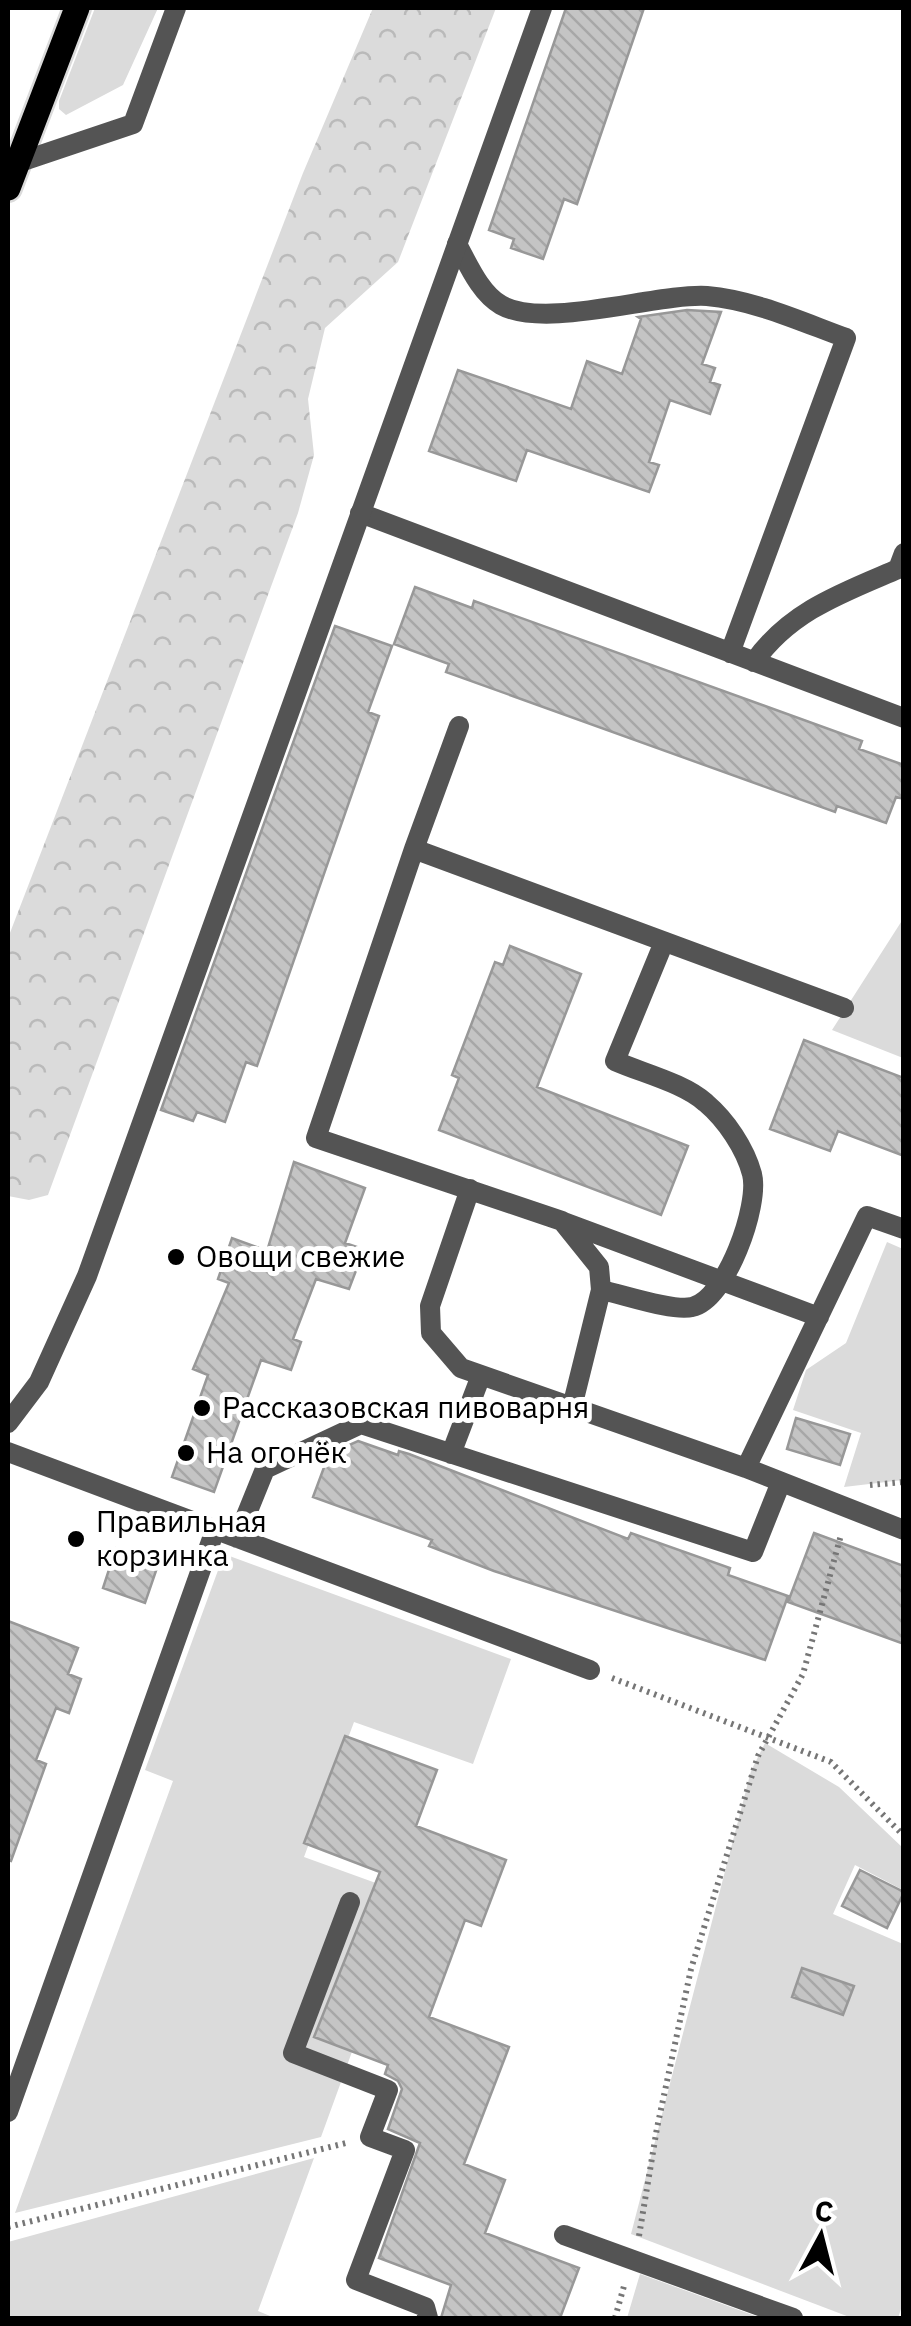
<svg xmlns="http://www.w3.org/2000/svg" width="911" height="2326" viewBox="0 0 911 2326" font-family="'IBM Plex Sans',sans-serif">
	<defs>
		<pattern id="forest-crowns" width="20" height="18" patternUnits="userSpaceOnUse" patternTransform="scale(2.5)"><rect width="20" height="18" fill="#dbdbdb"/><path d="M2 6a3 3 0 1 1 6 0M12 15a3 3 0 1 1 6 0" fill="none" stroke="#bababa"/></pattern>
		<pattern id="building-back-hatch" width="6" height="6" patternUnits="userSpaceOnUse" patternTransform="scale(2.5)"><rect width="6" height="6" fill="#c4c4c4"/><path d="M-1 5l2 2M0 0l6 6M5-1l2 2" fill="none" stroke="#a7a7a7"/></pattern>
	</defs>
	<rect width="100%" height="100%" fill="#fff"/>
	<path fill="#dbdbdb" d="M95,8h63l-35,77 -57,30 -7,-6v-8z
		M903,919v139l-71,-28z
		M887,1242l16,7v231l-59,7 17,-54 -68,-23 13,-40 40,-27z
		M224,1554l287,105 -38,105 -119,-42 -50,135 105,38 -88,242 -306,76 158,-432 -28,-11z
		M765,1743l74,44 64,61v42l-48,-25 -22,49 70,30v359l-5,15h-46l-221,-84 120,-463z
		M314,2158l-56,153 17,7h-267v-76z
		M640,2274l121,44h-134z"/>
	<path fill="url(#forest-crowns)" d="M373,8h123l-98,254 -73,66 -17,71 6,56 -16,58 -250,682 -19,5 -21,-4v-258l295,-765z"/>
	<path fill="url(#building-back-hatch)" stroke="#989898" stroke-width="2.5" d="M566,8h78l-67,196 -13,-5 -21,60 -32,-11 3,-9 -25,-9z
		M687,310l34,2 -19,52 13,4 -5,14 10,3 -10,29 -40,-14 -21,62 10,3 -10,27 -122,-42 -11,31 -87,-30 29,-81 113,39 16,-48 35,13 19,-55 -3,-2z
		M415,587l57,21 2,-7 388,140 -3,8 45,16v34l-8,-2 -10,26 -49,-17 -2,6 -389,-140 3,-8 -55,-20z
		M335,626l57,20 -24,66 11,4 -122,350 -11,-4 -21,60 -28,-10 -4,9 -32,-11z
		M510,946l71,28 -44,113 151,59 -27,69 -222,-85 20,-52 -7,-3 43,-113 8,3z
		M804,1040l100,38v78l-66,-25 -8,20 -60,-22z
		M294,1162l71,26 -20,55 12,4 -4,11 7,2 -11,29 -33,-10 -23,60 8,3 -10,28 -30,-10 -47,132 -42,-15 36,-102 -15,-6 36,-86 -11,-4 14,-41 35,13z
		M796,1418l54,16 -10,31 -53,-16z
		M358,1441l40,14 1,-4 10,3 219,85 3,-6 99,35 -2,7 60,21 -23,64 -271,-89 -65,-25 3,-6 -119,-43 16,-43z
		M814,1533l90,33v78l-116,-42z
		M116,1548l43,14 -14,41 -42,-15z
		M8,1621l70,27 -10,26 13,5 -12,34 -13,-5 -20,52 10,4 -35,97 -3,-1z
		M345,1736l92,34 -21,56 90,34 -25,66 -16,-6 -36,97 80,30 -45,117 41,16 -20,53 94,35 -19,50h-119l10,-33 -72,-27 41,-115 -32,-14 14,-40 -4,-8 -13,-7 3,-9 -74,-28 66,-165 -76,-29z
		M860,1870l44,22 -17,36 -45,-22z
		M802,1968l52,18 -11,29 -51,-18z"/>
	<g fill="none" stroke-linecap="round" stroke-linejoin="round">
		<g stroke="#dbdbdb" stroke-width="30">
			<path id="primary" d="M8,188l69,-180"/>
		</g>
		<path stroke="#767676" stroke-width="6" stroke-dasharray="2.5 5" stroke-linecap="butt" d="M870,1485l34,-3
			M612,1678l219,84 73,74
			M8,2227l338,-84
			M639,2236l18,-108 34,-159 67,-213 45,-82 38,-139
			M615,2318l9,-32"/>
		<path stroke="#545454" stroke-width="20" d="M17,163l116,-39 43,-116
			M457,244c11,20 23,49 44,61 44,25 156,-12 206,-9 47,4 95,26 139,42l-116,315
			M360,513l544,205
			M754,662c36,-51 88,-69 144,-93l6,-16
			M459,726l-45,123 430,159
			M414,849l-98,289 246,83 37,46 2,23c21,4 72,22 91,17 34,-7 68,-102 60,-133 -7,-26 -26,-54 -46,-71 -22,-20 -64,-30 -91,-42l49,-119
			M470,1189l-40,117 1,27 30,35 285,100 158,62
			M564,1222l255,95
			M572,1407l29,-117
			M8,1452l582,218
			M451,1454l29,-76
			M746,1468l121,-252 37,13
			M237,1538l28,-69 96,-45 392,128 28,-70
			M350,1902l-57,151 95,37 -18,47 35,13 -49,130 69,27 3,11
			M8,2112l207,-582
			M564,2235l229,83"/>
		<path stroke="#545454" stroke-width="20" d="M8,1423l31,-41 48,-106 455,-1268"/>
		<use href="#primary" stroke="#000" stroke-width="25"/>
	</g>
	<g fill="#000" stroke="#fff" stroke-width="4">
		<circle cx="176" cy="1257" r="10"/>
		<circle cx="202" cy="1408" r="10"/>
		<circle cx="186" cy="1453" r="10"/>
		<circle cx="76" cy="1539" r="10"/>
	</g>
	<g text-anchor="middle" stroke-width="10" stroke-linejoin="round" paint-order="stroke">
		<g font-size="30" fill="#000" stroke="#fff" text-anchor="start">
			<text x="196" y="1267">Овощи свежие</text>
			<text x="222" y="1418">Рассказовская пивоварня</text>
			<text x="206" y="1463">На огонёк</text>
			<text x="96" y="1532">Правильная<tspan x="96" dy="34">корзинка</tspan></text>
		</g>
	</g>
	<rect width="911" height="2326" fill="none" stroke="#000000" stroke-width="20"/>
	<g transform="translate(821 2236) rotate(7)" stroke="#ffffff" stroke-width="8" paint-order="stroke">
	<path d="M0-8L18 38L0 25L-18 38Z" fill="#000000"/>
	<text y="-15" font-size="28" font-weight="bold" text-anchor="middle" fill="#000000">С</text>
	</g>
</svg>
